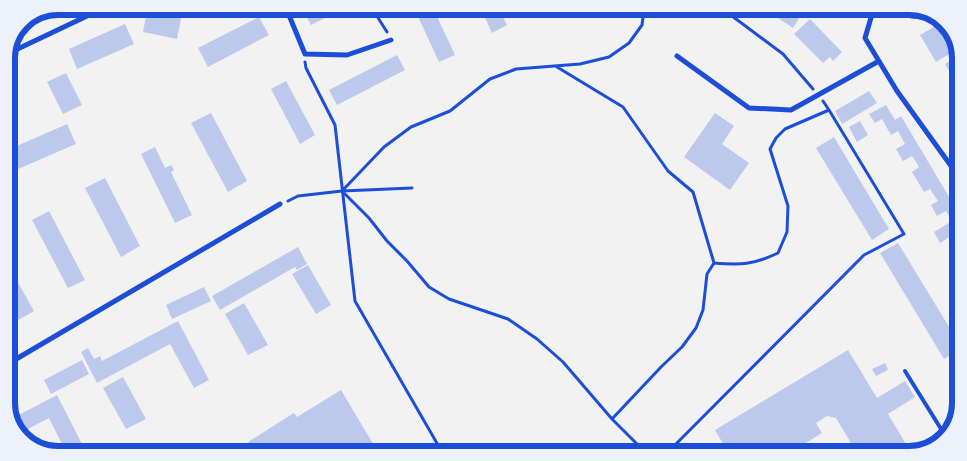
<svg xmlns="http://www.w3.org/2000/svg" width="967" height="461" viewBox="0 0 967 461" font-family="'Zilla Slab',serif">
	<rect width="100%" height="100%" fill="#f2f2f2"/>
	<path fill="#bdc9ec" d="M302,8h21l4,9 -16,8z
		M414,8h19l22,47 -16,7z
		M481,9h18l8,16 -15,8z
		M766,10l35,1 2,1 -10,16z
		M147,11l34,7 -4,21 -34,-7z
		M259,17l10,18 -61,32 -10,-19z
		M810,19l32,33 -9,9 -3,-4 -7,6 -29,-29z
		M125,24l9,20 -57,25 -8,-20z
		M939,24l15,27 -18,11 -16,-27z
		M960,54l1,1 -1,33 -15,-24z
		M397,55l8,15 -68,35 -8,-15z
		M66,73l16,32 -19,9 -16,-32z
		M286,81l29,54 -15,9 -29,-55z
		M869,91l8,12 -35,21 -7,-13z
		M886,105l9,15 6,-4 57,96v33l-1,1 -6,-10 -11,7 -6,-11 18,-11 -6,-10 -9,5 -6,-11 7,-4 -8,-12 -6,3 -12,-20 7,-5 -7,-11 -9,5 -7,-12 9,-5 -7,-13 -7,4 -9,-16 -7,4 -6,-9z
		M211,113l36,68 -19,11 -37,-69z
		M715,113l19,13 -12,18 27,19 -19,27 -46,-33z
		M860,121l8,14 -11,7 -8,-15z
		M67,124l9,20 -58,25 -8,-20z
		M834,137l55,92 -17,11 -56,-92z
		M155,147l10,21 6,-3 3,5 -3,2 21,43 -17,8 -34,-69z
		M105,178l35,68 -19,11 -36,-69z
		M49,211l36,69 -17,8 -36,-68z
		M898,243l59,97v11l-13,8 -64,-106z
		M298,247l9,17 -10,6 -2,-3 -75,43 -8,-14z
		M6,261l28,50 -19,11 -9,-15z
		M308,265l23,40 -15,9 -24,-40z
		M204,287l7,14 -39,18 -6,-14z
		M244,303l24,42 -20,10 -23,-41z
		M178,321l31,59 -15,8 -24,-44 -73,39 -16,-31 7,-4 6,11 6,-3 2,5z
		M848,350l29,48 28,-17 10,16 -27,17 24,40h-67l-3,-5 9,-6 -15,-25 -9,-2 -11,7 6,10 -34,21h-59l-14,-24z
		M82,360l7,14 -38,20 -7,-14z
		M885,363l3,7 -12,6 -4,-7z
		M123,377l23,42 -20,10 -23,-41z
		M341,390l37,62 -137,-1 9,-6 -2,-3 46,-29 3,4z
		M57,395l28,55h-20l-16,-32 -31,16 -3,-2 -4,-13z"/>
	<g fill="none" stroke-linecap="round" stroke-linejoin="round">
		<path stroke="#1d4ed8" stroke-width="3" d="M384,8l-9,5 12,19
			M644,10l-2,15 -13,18 -20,14 -29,7 -64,5 -26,10 -40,32 -39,16 -27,20 -42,44 27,27 18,23 20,20 22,26 20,12 59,20 29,20 26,23 49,57 34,34
			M724,10l59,44 30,35
			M882,13l47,6 4,-7
			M305,62l1,6 29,57 20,176 87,151
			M557,67l66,40 45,64 25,21 21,71 -7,11 -4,36 -7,18 -14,19 -21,20 -49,52
			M288,201l10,-5 44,-5 70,-3
			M714,263c27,2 39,2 64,-10l9,-21 1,-26 -18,-57 6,-11 9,-9 44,-19 -6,-9
			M667,453l197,-198 40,-21 -75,-124"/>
		<path stroke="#1d4ed8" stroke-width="4" d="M905,371l41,66"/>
		<path stroke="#1d4ed8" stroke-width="5" d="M286,8l19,46 42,1 44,-15
			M873,11l-8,27 32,53 62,86
			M7,54l99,-47
			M677,56l72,52 42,2 88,-49
			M6,365l274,-161"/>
	</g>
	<path d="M0 0H967V461H0ZM58 15H909A43 43 0 0 1 952 58V403A43 43 0 0 1 909 446H58A43 43 0 0 1 15 403V58A43 43 0 0 1 58 15Z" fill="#edf1fc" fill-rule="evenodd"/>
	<path fill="none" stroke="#1d4ed8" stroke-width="6" d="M58 15H909A43 43 0 0 1 952 58V403A43 43 0 0 1 909 446H58A43 43 0 0 1 15 403V58A43 43 0 0 1 58 15Z"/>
</svg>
